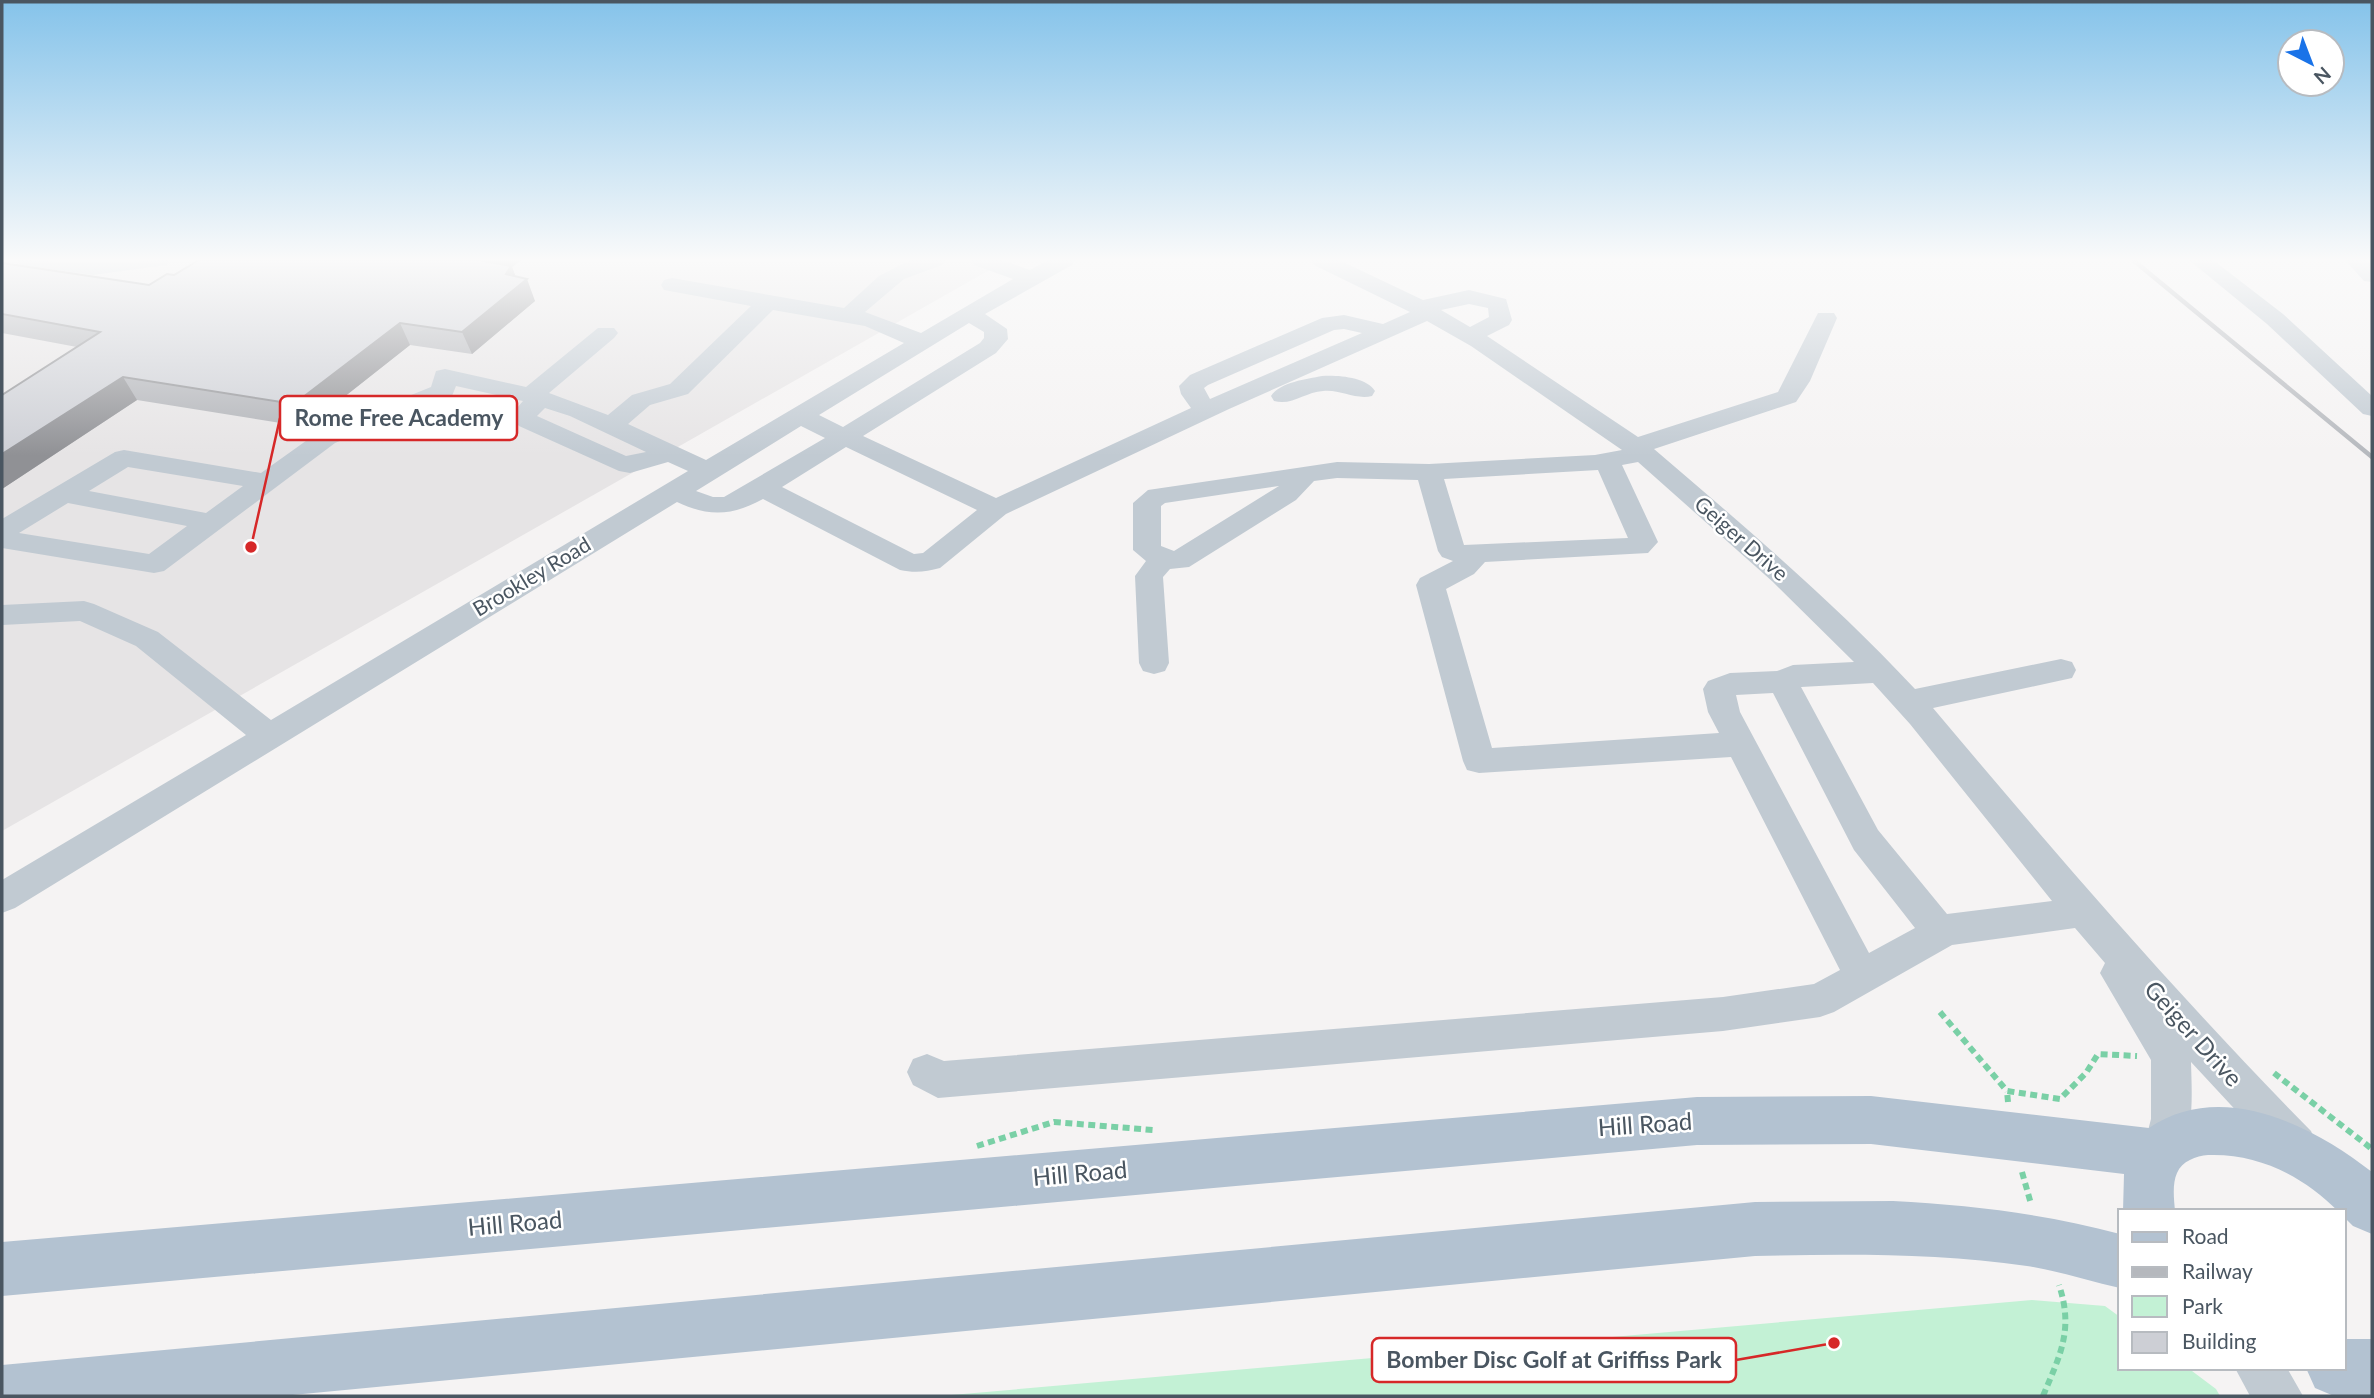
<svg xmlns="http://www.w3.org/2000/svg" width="2374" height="1398" viewBox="0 0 2374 1398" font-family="Lato,sans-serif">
	<rect width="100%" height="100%" fill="#f5f3f3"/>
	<path fill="#e6e4e5" d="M2,260h1009l-11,4 -998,567z"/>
	<path fill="#c3f1d5" d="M2032,1300l73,6 15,11v51h68l28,21 4,7h-1280z"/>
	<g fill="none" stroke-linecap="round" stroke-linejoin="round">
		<path stroke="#7ad0a6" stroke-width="6" stroke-dasharray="7 4.5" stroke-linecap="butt" d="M1940,1012l67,79
			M2274,1073l98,76
			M2008,1102l-1,-11 53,8 26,-26 12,-19 39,2
			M977,1146l77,-24 99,8
			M2022,1172l9,32
			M2043,1396c17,-41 31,-66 16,-111"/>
		<path fill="#c1cad2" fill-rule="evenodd" d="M17,260l76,3 77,-3 -3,5 -8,1 -66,9 -65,-9 -8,-1z
			M910,260h35l-3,5 -38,14 -39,33 56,21 92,-54 -39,-14 -3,-5h31l28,10 18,-10h27l-3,5 -87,49 22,15 1,10 -12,14 -133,83 133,62 195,-90 -10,-14 -2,-8 11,-11 132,-57 22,-3 39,9 27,-12 -96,-47 -3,-5h28l84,40 46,-10 37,9 6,21 -3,5 -22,11 151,101 140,-45 40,-79h16l3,5 -27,63 -14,21 -142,47c90,77 180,153 261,240l146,-30 11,3 4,8 -4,8 -139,30c122,145 245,288 378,423l6,14 -6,14 -15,6 -15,-6 -90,-97c1,35 3,65 -11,98l-15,6 -15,-6 -6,-14 7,-27v-59l-51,-87 5,-10 -30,-35 -123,17 -118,67 -14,5 -97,14 -785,67 -25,-13 -6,-13 6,-13 14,-5 17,7 779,-64 91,-13 26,-14 -109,-213 -252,16 -12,-3 -4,-9 -47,-176 4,-7 33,-17 -11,-4 -4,-6 -20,-71 -81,-2 -23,3 -18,19 -107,67 -19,2 -7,8 6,86 -4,8 -11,3 -11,-3 -4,-8 -4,-87 11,-15 -13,-11v-47l15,-13 189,-28 92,2 166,-9 27,-5 -151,-104 -44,-25 -198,88 -223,105 -66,54c-14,4 -26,5 -40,2l-137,-71c-31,17 -54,18 -86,3l-662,406 -13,5v-33l244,-145 -110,-89 -56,-25 -78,4v-20l82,-4 10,3 64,28 113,88 417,-249 -20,-9 -38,11 -11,-2 -100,-45 -9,-10 13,-15 -67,-15 -4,10 -117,47 -171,128 -10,2 -152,-25v-29l113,-67 9,-2 137,23 56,-40 114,-46 5,-16 9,-2 81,18 72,-59h16l4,5 -4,5 -65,55 59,22 24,-20 38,-11 81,-78 -87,-16 -3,-5 3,-5 8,-2 172,30 35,-32zM1469,304l19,4 1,9 -19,10 -29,-17zM773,310l92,16 39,17 -198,117 -78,-36 22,-19 38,-11zM969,323l15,9v6l-4,5 -137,84 -24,-12zM1344,329l18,4 -152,66 -6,-11 4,-3 126,-55zM545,408l25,8 76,36 -20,4 -89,-40zM801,426l24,12 -101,59h-11l-17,-6zM846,447l131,63 -54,43 -9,1 -132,-67zM1638,462l135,120 81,80 -61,3 -16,6 -47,2 -22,8 -5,8 5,23 11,21 -227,15 -46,-159 28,-15 11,-12 163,-9 10,-11 -36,-77zM128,467l115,19 -37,27 -117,-22zM1598,470l30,68 -164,7 -20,-66zM1279,486l-105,65 -13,-5v-40l4,-3zM68,503l119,23 -38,28 -130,-21zM1873,683l37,41 142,177 -105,13 -69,-84 -77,-143zM1773,693l81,157 61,78 -46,25 -129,-241 -4,-17z
			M2189,260h24l70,54 89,82v20l-9,-2 -96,-90z
			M2345,260h23l4,4v18l-8,-1z
			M1322,376c16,-1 44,1 53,15l-3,5c-17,4 -32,-7 -49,-5 -18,1 -31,15 -49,10l-3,-5c9,-14 36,-17 51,-20z
			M2235,1368h52l16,28h-53z
			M2372,1369v27h-25l8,-20z"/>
		<path fill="#b3c2d1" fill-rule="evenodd" d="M1871,1096l278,32c72,-49 163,-3 223,44v62l-19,-8 -9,-9v-6h-6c-35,-35 -80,-58 -130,-56 -12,1 -26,6 -31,18 -5,11 -3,26 -2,38h-52l1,-37 -253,-30 -174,1 -1695,151v-54l1695,-145z
			M1893,1201c78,4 152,13 227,33v54c-31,-7 -61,-17 -93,-22 -91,-13 -181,-12 -272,-10l-1473,140h-280v-31l1753,-163z
			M2344,1339h28v57h-38l-19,-8 -9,-20h38z"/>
		<path stroke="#b5b8bd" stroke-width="4.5" d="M2133,260l239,197"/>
	</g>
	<path fill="#b0b2b7" d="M199,260h322l-9,7 3,9 20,25 -63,53 -62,-9 -104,82 -169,-27 -135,89v-94l75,-48 -75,-14v-70l147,22 25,-10z"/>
	<path fill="#909195" d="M484,260h37l-9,7 7,18 8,-6 8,22 -63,53 -10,-22 44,-58 -14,8z
		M400,323l10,22 -104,82 -12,-23z
		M123,377l14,23 -135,89v-35z"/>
	<path fill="#cdcfd5" stroke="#909195" stroke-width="2" d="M199,260h285l-1,1 28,5 -5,8 21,5 -65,53 -62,-9 -106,81 -171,-27 -121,77v-59l98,-63 -98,-18v-51l147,22 18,-11 7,1z"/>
	<linearGradient id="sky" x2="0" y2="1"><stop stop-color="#85c3ea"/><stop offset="0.57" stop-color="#fafafa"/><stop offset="1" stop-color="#fafafa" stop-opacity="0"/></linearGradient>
	<rect width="2374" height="456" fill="url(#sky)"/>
	<g text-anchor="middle" stroke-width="5" stroke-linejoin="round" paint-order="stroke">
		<g font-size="21" fill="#4a5661" stroke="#fff">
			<text transform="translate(1741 539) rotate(41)" y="7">Geiger Drive</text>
			<text transform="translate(532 577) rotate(-31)" y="7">Brookley Road</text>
		</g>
		<g font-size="24" fill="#4a5661" stroke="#fff">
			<text transform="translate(2193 1034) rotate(48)" y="8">Geiger Drive</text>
			<text transform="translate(1645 1125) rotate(-4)" y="8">Hill Road</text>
			<text transform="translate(1080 1174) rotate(-5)" y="8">Hill Road</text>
			<text transform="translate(515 1224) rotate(-5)" y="8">Hill Road</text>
		</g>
	</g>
	<path fill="none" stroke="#d62828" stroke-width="2.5" d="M251 547L280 418M1834 1343L1736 1360"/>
	<g fill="#d62828" stroke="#fff" stroke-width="2.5">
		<circle cx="251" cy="547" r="7"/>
		<circle cx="1834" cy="1343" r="7"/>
	</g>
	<g fill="#fff" stroke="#d62828" stroke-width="2.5">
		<rect x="280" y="396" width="237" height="44" rx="7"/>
		<rect x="1372" y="1338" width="364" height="44" rx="7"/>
	</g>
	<g font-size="23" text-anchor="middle" font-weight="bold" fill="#4a5661">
		<text x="399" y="426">Rome Free Academy</text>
		<text x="1554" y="1368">Bomber Disc Golf at Griffiss Park</text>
	</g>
	<rect width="2374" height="1398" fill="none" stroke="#4a5661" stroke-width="7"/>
	<rect x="2118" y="1209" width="228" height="161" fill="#ffffff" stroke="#b7bbc0" stroke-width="2"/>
	<rect x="2132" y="1232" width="35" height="10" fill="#b3c2d1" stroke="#b7bbc0" stroke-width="2"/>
	<text x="2182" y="1244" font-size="21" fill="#4a5661">Road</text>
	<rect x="2132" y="1267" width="35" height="10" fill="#b5b8bd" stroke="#b7bbc0" stroke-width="2"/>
	<text x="2182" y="1279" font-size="21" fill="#4a5661">Railway</text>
	<rect x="2132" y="1296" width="35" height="21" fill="#c3f1d5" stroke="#b7bbc0" stroke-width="2"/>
	<text x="2182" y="1314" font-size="21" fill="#4a5661">Park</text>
	<rect x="2132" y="1332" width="35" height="21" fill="#cdcfd5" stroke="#b7bbc0" stroke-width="2"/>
	<text x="2182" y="1349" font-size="21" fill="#4a5661">Building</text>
	<g transform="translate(2311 63) rotate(138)"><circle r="33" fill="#ffffff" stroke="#b7bbc0" stroke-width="2"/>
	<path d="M0-5L12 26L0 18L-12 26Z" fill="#1a73e8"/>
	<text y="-10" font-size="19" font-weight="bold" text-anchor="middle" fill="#4a5661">N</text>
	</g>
</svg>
